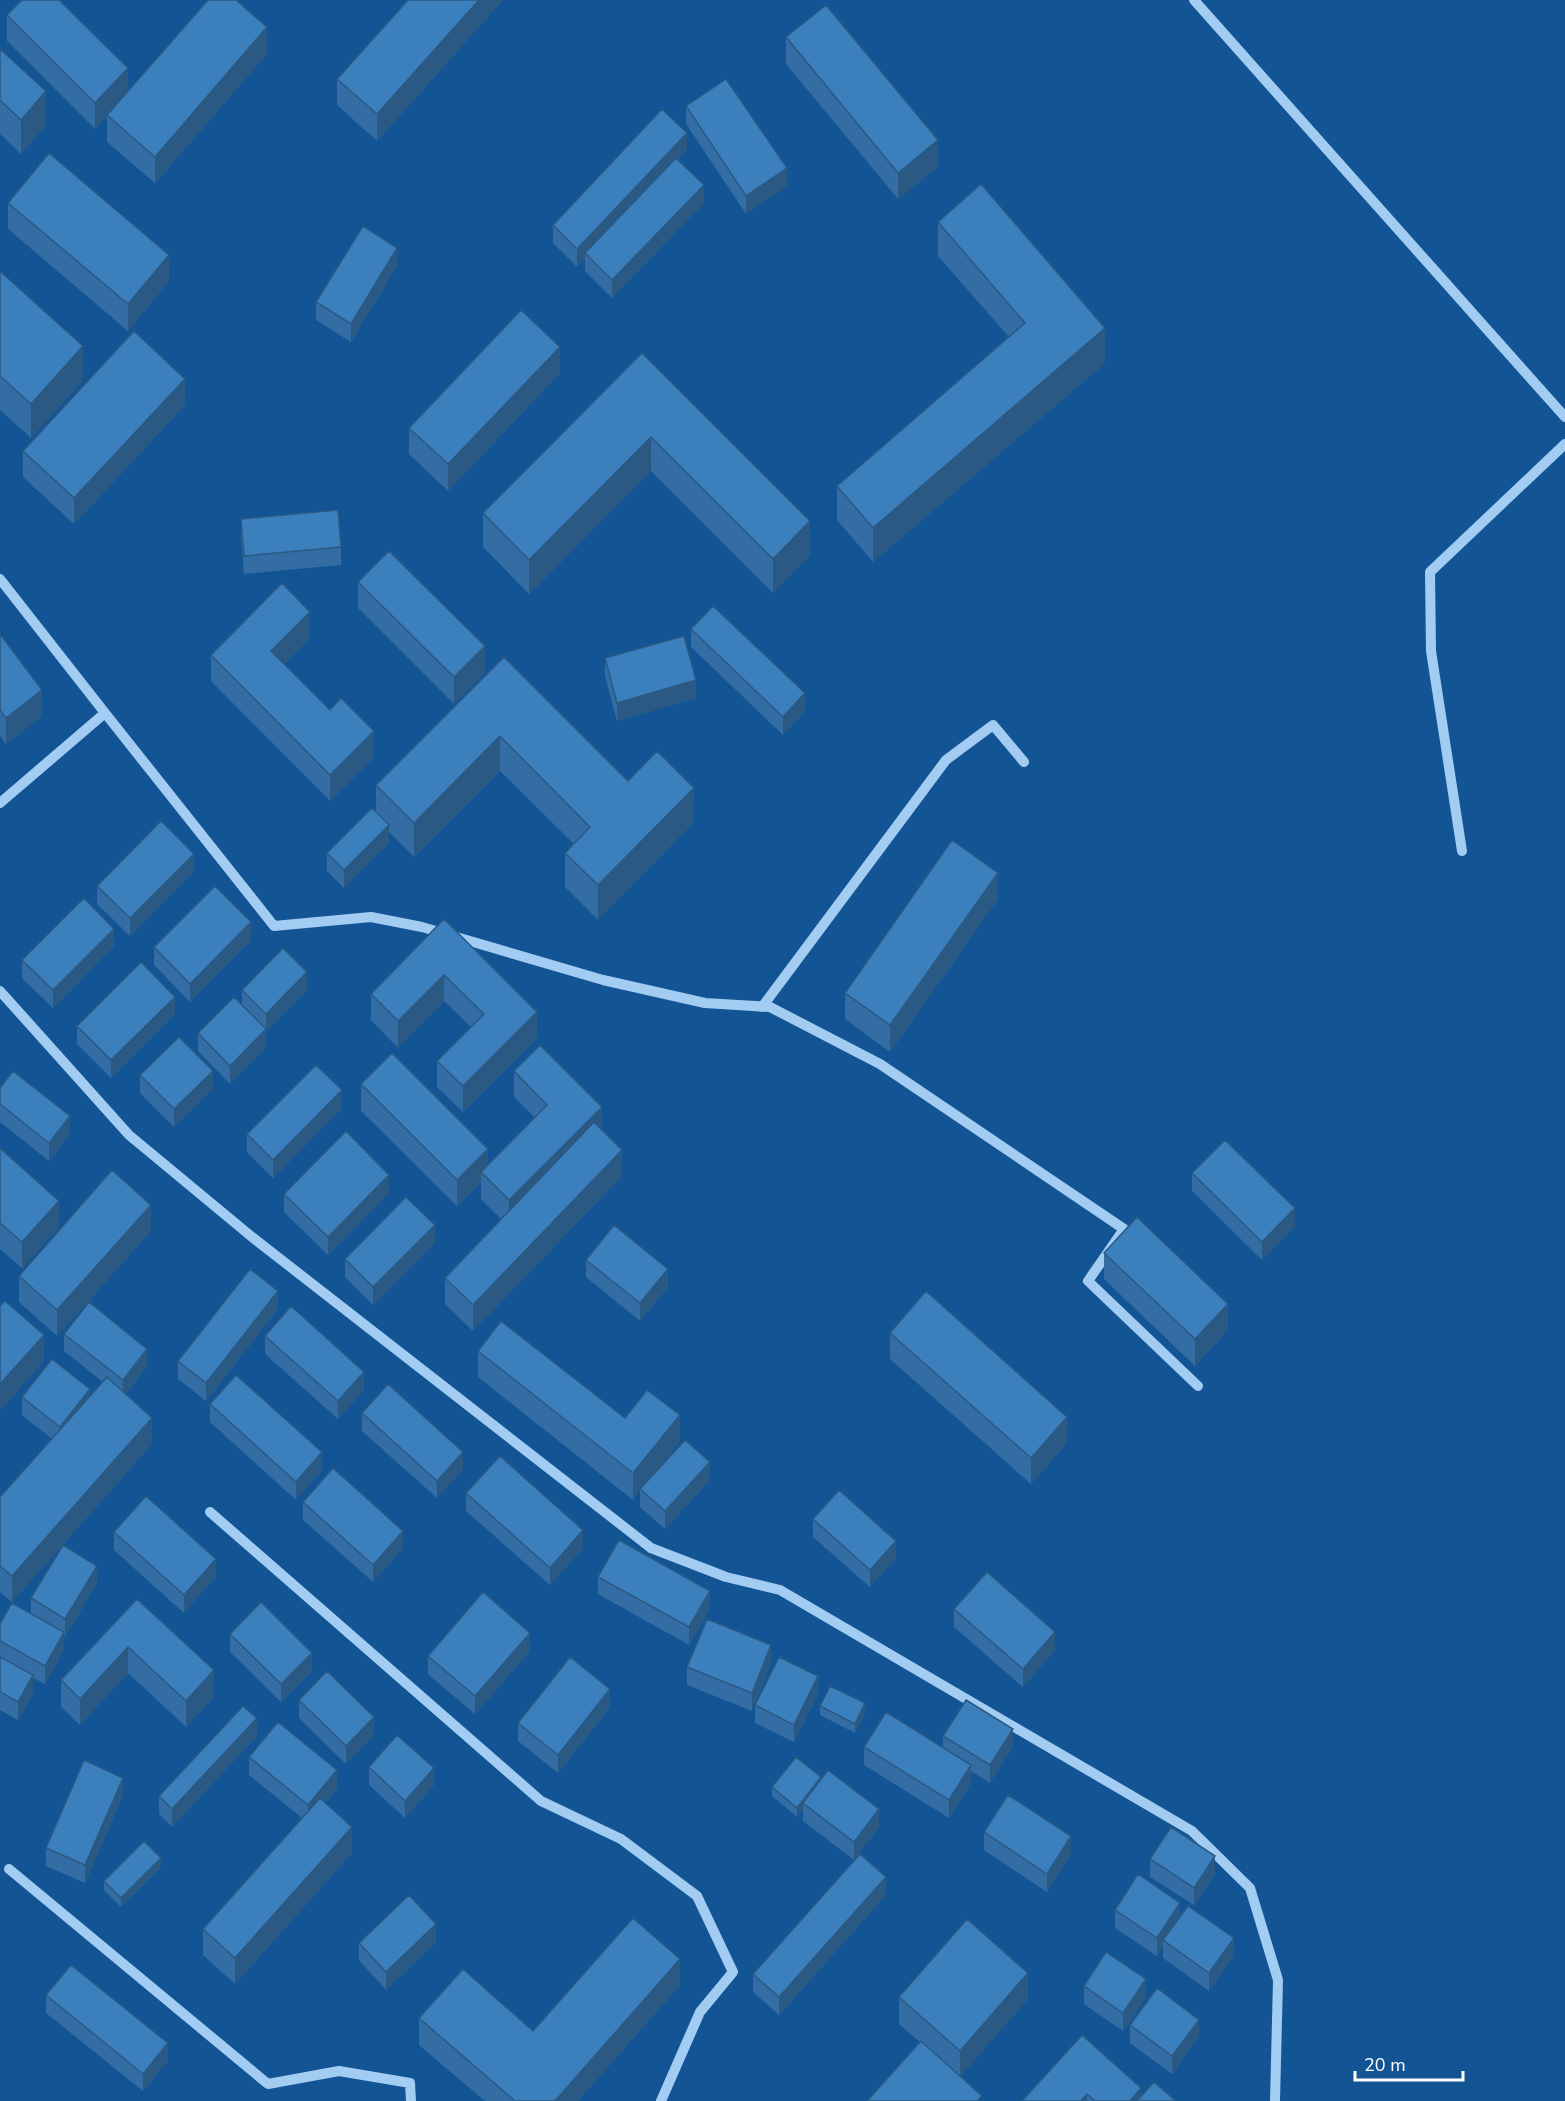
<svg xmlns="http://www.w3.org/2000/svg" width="1565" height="2101" viewBox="0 0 1565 2101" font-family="'Nunito Sans',sans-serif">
	<rect width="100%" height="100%" fill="#135594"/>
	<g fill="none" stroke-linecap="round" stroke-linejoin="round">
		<path stroke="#a2ccf2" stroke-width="10" d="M1194,0l371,417
			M0,579l105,134 -105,90
			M105,713l169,213 97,-9 51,10 181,53 102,23 65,4 110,57 244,165 -36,52 110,105
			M1462,851l-31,-200 -1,-79 135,-128
			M0,991l129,144 123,102 399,311 75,29 54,13 412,241 58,57 28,92 -3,121
			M762,1007l184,-247 47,-35 31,37
			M210,1512l331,289 80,38 76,57 36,76 -33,40 -39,89
			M9,1869l259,215 71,-13 71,12 1,18"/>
	</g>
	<path fill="#346da3" d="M408,0h95l-126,141 -40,-36v-26z
		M7,15l121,77 139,-38 -112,129 -48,-41v-26l-12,13 -88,-88z
		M786,37l152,130 -40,32 -112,-135z
		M0,49l46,76 -25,29 -21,-20z
		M686,106l101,80 -41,28 -60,-90z
		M687,150l-9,10 26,43 -92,95 -27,-27v-12l-8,8 -24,-24v-18z
		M8,203l161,78 -41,50 -120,-102z
		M938,222l167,141 -232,199 -36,-42v-34l172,-149 -71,-81z
		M397,266l-46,76 -35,-22v-18z
		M0,271l83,109 -52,58 -31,-28z
		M642,353l168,202 -37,38 -122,-122 -122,123 -46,-47v-34z
		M560,373l-112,118 -39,-37v-26z
		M185,405l-111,119 -51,-47v-26z
		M241,519l100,28v18l-97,9 -3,-38z
		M358,582l127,90 -31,32 -96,-96z
		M691,629l114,82 -22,24 -92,-88z
		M0,634l42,82 -36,28 -6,-8z
		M310,638l-26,26 90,93 -44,44 -119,-120v-26z
		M504,657l124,124 66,41 -96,98 -33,-33v-34l9,-9 -74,-73 -86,86 -25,-25v11l-45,45 -17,-17v-18l49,-40v-28z
		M605,658l91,40 -79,23 -12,-45z
		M194,871l-64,65 -33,-32v-18z
		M998,899l-108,153 -45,-33v-26z
		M444,919l93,119 -74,74 -26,-25v-26l34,-34 -27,-26 -46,47 -27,-28v-26z
		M251,940l-61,62 -36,-37v-18z
		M114,946l-61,62 -31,-30v-18z
		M242,990h65l-41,41v16l-36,37 -32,-33v-18l44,-28z
		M175,1014l-64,64 -34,-34v-18z
		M514,1071l88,59 20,46 -149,155 -28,-27v-26l56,-59 -20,-20v-17l-24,24 -96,-95v-27l127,81 47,-47 -21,-21z
		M140,1075l73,14 -39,38 -34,-34z
		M0,1088l70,46 -21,27 -49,-39z
		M342,1108l-69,70 -26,-26v-18z
		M0,1148l59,79 -37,41 -22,-19z
		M1192,1173l103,53 -33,34 -70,-69z
		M389,1193l-61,62 -44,-43v-18z
		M151,1231l-94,105 -38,-34v-26z
		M435,1243l-62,62 -28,-28v-18z
		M1104,1253l124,77 -33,36 -91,-87z
		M586,1260l82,27 -28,34 -54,-44z
		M278,1309l-72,92 -28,-22v-18z
		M890,1333l177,110 -36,41 -141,-125z
		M64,1334l83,32 -21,28 26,50 -140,158 -12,-10v-95l52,-58 -30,-24v-18h68l13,-15 -39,-31z
		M265,1336l99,54 -26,29 -73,-65z
		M478,1351l147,67 55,23 -25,31 55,8 -45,49 -25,-22v-16l-7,9 -155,-123z
		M210,1404l112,66 -26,30 -86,-78z
		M362,1413l101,57 -26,28 -75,-67z
		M466,1493l117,55 -33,37 -84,-74z
		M303,1502l100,46 -30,34 -70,-62z
		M813,1519l83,39 -26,29 -57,-50z
		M114,1532l102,44 -32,37 -70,-63z
		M598,1577l112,32 -21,36 -91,-51z
		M97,1583l-32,54 -1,-1v14l-19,34 -12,-6v15l-15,27 -18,-10v-86l31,-11v-15z
		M137,1599l77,98 -28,30 -58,-54 -48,52 -19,-18v-27z
		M954,1609l101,41 -32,37 -69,-60z
		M230,1634l82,37 -31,31 -51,-50z
		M530,1651l-55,63 -47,-40v-18z
		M771,1662l-19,49 -65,-26v-18z
		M818,1694l-24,48 -39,-19v-18z
		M299,1700l75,35 -28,29 -47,-46z
		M820,1706l45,7 -10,20 -35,-18z
		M610,1707l-52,66 -40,-32v-18z
		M257,1736l-85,91 -13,-13v-18z
		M943,1736l70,11 -23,36 -19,-12v12l-22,35 -85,-53v-18l79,1z
		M249,1757l88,31 -12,15 27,50 -117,131 -32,-29v-26l99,-111 -53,-43z
		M369,1767l65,18 -29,33 -36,-33z
		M821,1779l58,48 -25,33 -51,-39v-12l-6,8 -25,-21v-9z
		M123,1795l-38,88 -39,-17v-18z
		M984,1832l87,22 -24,38 -63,-42z
		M1150,1859l65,15 -21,31 -44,-28z
		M161,1867l-40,40 -17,-17v-9z
		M886,1895l-107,120 -26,-23v-18z
		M1115,1910l65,7 54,39 -25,35 -46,-33v-12l-6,10 -42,-28z
		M436,1942l-50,48 -27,-30v-17z
		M680,1985l-102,116h-93l-66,-56v-27l114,13z
		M1084,1986l62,11 -23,34 -39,-27z
		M46,1995l122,66 -25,30 -97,-78z
		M899,1997l129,2 -68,77 22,25 -62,-59 -21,-18z
		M1130,2025l69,12 -27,37 -42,-31z
		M1082,2035l59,62 35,4h-154z"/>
	<path fill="#2a5984" d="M479,0h24l-126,141v-27z
		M267,27v27l-112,129v-26z
		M128,68v27l-33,34v-26z
		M46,91v34l-25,29v-34z
		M687,133v17l-99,106 -3,-3v6l-8,8v-18z
		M938,140v27l-40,32v-26z
		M787,168v18l-41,28v-18z
		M704,185v18l-92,95v-18z
		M397,248v18l-46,76v-18z
		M169,255v26l-41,50v-27z
		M1105,328v35l-232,199v-34z
		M83,346v34l-52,58v-34z
		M560,347v26l-112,118v-27z
		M185,379v26l-111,119v-26z
		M651,437v34l-122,123v-34z
		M810,521v34l-37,38v-34z
		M310,612v26l-39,39v-26z
		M485,646v26l-31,32v-27z
		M696,680v18l-79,23v-18z
		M42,690v26l-36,28v-26z
		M805,693v18l-22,24v-18z
		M374,731v26l-44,44v-26z
		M500,736v35l-86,86v-34z
		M694,788v34l-96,98v-35z
		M389,825v18l-45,45v-18z
		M194,854v17l-64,65v-18z
		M998,873v26l-108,153v-27z
		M251,922v18l-61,62v-18z
		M114,929v17l-61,62v-18z
		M307,972v18l-41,41v16l-36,37v-18l36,-37v-15z
		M444,975v26l-46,47v-27z
		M175,997v17l-64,64v-18z
		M537,1012v26l-74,74v-26z
		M213,1071v18l-39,38v-18z
		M342,1090v18l-69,70v-18z
		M602,1107v26l-93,94v-27z
		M70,1116v18l-21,27v-18z
		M488,1149v26l-7,-3v10l-24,24v-26z
		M622,1150v26l-149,155v-26z
		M389,1175v18l-61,62v-18z
		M59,1201v26l-37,41v-26z
		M151,1205v26l-94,105v-26z
		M1295,1208v18l-33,34v-18z
		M435,1225v18l-62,62v-18z
		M668,1269v18l-28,34v-18z
		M278,1291v18l-72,92v-18z
		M1228,1304v26l-33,36v-27z
		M44,1335v26l-44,50v-27z
		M147,1349v17l-24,32v-18z
		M364,1372v18l-26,29v-18z
		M90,1389v18l-30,38v-18z
		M680,1415v26l-39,49 -1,-1v2l-7,9v-27z
		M1067,1417v26l-36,41v-26z
		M152,1418v26l-140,158v-26z
		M322,1452v18l-26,30v-18z
		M463,1452v18l-26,28v-17z
		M710,1462v18l-45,49v-18z
		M583,1530v18l-33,37v-17z
		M403,1531v17l-30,34v-17z
		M896,1541v17l-26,29v-17z
		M216,1559v17l-32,37v-18z
		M97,1566v17l-32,54v-18z
		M710,1591v18l-21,36v-18z
		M64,1632v18l-19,34v-18z
		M1055,1632v18l-32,37v-18z
		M530,1633v18l-55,63v-18z
		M771,1645v17l-19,49v-18z
		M128,1647v26l-48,52v-26z
		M312,1653v18l-31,31v-18z
		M214,1670v27l-28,30v-26z
		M33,1675v18l-15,27v-18z
		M818,1676v18l-24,48v-17z
		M610,1689v18l-52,66v-18z
		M865,1703v10l-10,20v-9z
		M374,1717v18l-28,29v-18z
		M257,1718v18l-85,91v-18z
		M1013,1729v18l-23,36v-18z
		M971,1765v18l-22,35v-18z
		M434,1768v17l-29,33v-17z
		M337,1770v18l-29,35v-18z
		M821,1777v9l-18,17v6l-6,8v-9z
		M123,1778v17l-38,88v-18z
		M879,1809v18l-25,33v-18z
		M352,1827v26l-117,131v-26z
		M1071,1836v18l-24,38v-18z
		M1215,1856v18l-21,31v-17z
		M161,1858v9l-40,40v-9z
		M886,1877v18l-107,120v-18z
		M1180,1903v17l-17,20v6l-6,10v-18z
		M436,1924v18l-50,48v-18z
		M1234,1938v18l-25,35v-18z
		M680,1959v26l-102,116h-23z
		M1028,1973v26l-68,78v-26z
		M1146,1979v18l-23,34v-18z
		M1199,2020v17l-27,37v-18z
		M168,2043v18l-25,30v-17z
		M1141,2088v13h-11z
		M1087,2094v7h-6z"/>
	<path fill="#3c7fbd" stroke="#2a5984" stroke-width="1.5" d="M22,0h37l69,68 -33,35 -88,-88z
		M208,0h28l31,27 -112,130 -48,-42z
		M408,0h71l-102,114 -40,-35z
		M826,5l112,135 -40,33 -112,-136z
		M0,49l46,42 -25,29 -21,-20z
		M726,79l61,89 -41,28 -60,-90z
		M662,109l25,24 -110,116 -24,-24z
		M49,153l120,102 -41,49 -120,-101z
		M676,158l28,27 -92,95 -27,-27z
		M981,184l124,144 -232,200 -36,-42 188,-163 -87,-101z
		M363,226l34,22 -46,76 -35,-22z
		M0,271l83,75 -52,58 -31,-28z
		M521,310l39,37 -112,117 -39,-36z
		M134,331l51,48 -111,119 -51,-47z
		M642,353l168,168 -37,38 -122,-122 -122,123 -46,-47z
		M338,510l3,37 -97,9 -3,-37z
		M389,551l96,95 -31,31 -96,-95z
		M282,583l28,29 -39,39 59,59 11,-12 33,33 -44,44 -119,-120z
		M713,606l92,87 -22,24 -92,-88z
		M0,634l42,56 -36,28 -6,-8z
		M684,636l12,44 -79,23 -12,-45z
		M504,657l124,124 29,-30 37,37 -96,97 -33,-32 25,-26 -90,-91 -86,87 -38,-38z
		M372,808l17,17 -45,45 -17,-17z
		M161,821l33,33 -64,64 -33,-32z
		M952,840l46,33 -108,152 -45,-32z
		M215,886l36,36 -61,62 -36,-37z
		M84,898l30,31 -61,61 -31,-30z
		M444,919l93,93 -74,74 -26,-25 47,-47 -40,-39 -46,46 -27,-27z
		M283,948l24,24 -41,42 -24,-24z
		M141,962l34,35 -64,63 -34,-34z
		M234,997l32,32 -36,37 -32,-33z
		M179,1037l34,34 -39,38 -34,-34z
		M540,1045l62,62 -93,93 -28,-28 66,-67 -33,-34z
		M392,1053l96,96 -31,31 -96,-96z
		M316,1065l26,25 -69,70 -26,-26z
		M13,1071l57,45 -21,27 -49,-39v-16z
		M594,1122l28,28 -149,155 -28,-27z
		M346,1131l43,44 -61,62 -44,-43z
		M1225,1140l70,68 -33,34 -70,-69z
		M0,1148l59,53 -37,41 -22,-19z
		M112,1170l39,35 -94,105 -38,-34z
		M406,1197l29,28 -62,62 -28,-28z
		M1137,1217l91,87 -33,35 -91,-86z
		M614,1225l54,44 -28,34 -54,-43z
		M250,1269l28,22 -72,92 -28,-22z
		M926,1291l141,126 -36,41 -141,-125z
		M5,1301l39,34 -44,49v-78z
		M89,1302l58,47 -24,31 -59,-46z
		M291,1306l73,66 -26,29 -73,-65z
		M501,1321l124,97 22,-28 33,25 -47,58 -155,-122z
		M52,1359l38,30 -30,38 -38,-30z
		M236,1375l86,77 -26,30 -86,-78z
		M107,1377l45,41 -140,158 -12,-10v-69z
		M388,1384l75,68 -26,29 -75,-68z
		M685,1440l25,22 -45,49 -25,-22z
		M500,1456l83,74 -33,38 -84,-75z
		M333,1468l70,63 -30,34 -70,-63z
		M839,1490l57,51 -26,29 -57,-51z
		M146,1496l70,63 -32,36 -70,-63z
		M619,1540l91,51 -21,36 -91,-50z
		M63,1545l34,21 -32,53 -34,-21z
		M987,1572l68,60 -32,37 -69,-60z
		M483,1592l47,41 -55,63 -47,-40z
		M137,1599l77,71 -28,31 -58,-54 -48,52 -19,-19z
		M261,1602l51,51 -31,31 -51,-50z
		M12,1603l52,29 -19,34 -45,-25v-17z
		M707,1619l64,26 -19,48 -65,-26z
		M0,1657l33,18 -15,27 -18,-10z
		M570,1657l40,32 -52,66 -40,-32z
		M779,1657l39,19 -24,49 -39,-20z
		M327,1671l47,46 -28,29 -47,-46z
		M830,1686l35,17 -10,21 -35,-18z
		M966,1700l47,29 -23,36 -47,-29z
		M243,1706l14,12 -85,91 -13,-13z
		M886,1712l85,53 -22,35 -85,-53z
		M278,1722l59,48 -29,35 -59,-48z
		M397,1735l37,33 -29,33 -36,-34z
		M796,1757l25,20 -24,31 -25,-21z
		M84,1760l39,18 -38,87 -39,-17z
		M828,1770l51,39 -25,33 -51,-39z
		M1008,1795l63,41 -24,38 -63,-42z
		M320,1798l32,29 -117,131 -32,-29z
		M1171,1827l44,29 -21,32 -44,-29z
		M144,1841l17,17 -40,40 -17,-17z
		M860,1854l26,23 -107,120 -26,-23z
		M1138,1874l42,29 -23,35 -42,-28z
		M409,1895l27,29 -50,48 -27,-29z
		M1188,1906l46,32 -25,35 -46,-33z
		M633,1918l47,41 -125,142h-40l-96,-83 44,-49 70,62z
		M967,1919l61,54 -68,78 -61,-54z
		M1106,1952l40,27 -23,34 -39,-27z
		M71,1965l97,78 -25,31 -97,-79z
		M1157,1988l42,32 -27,36 -42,-31z
		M1082,2035l59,53 -11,13h-35l-8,-7 -6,7h-59z
		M921,2041l61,55 -5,5h-110z
		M1154,2082l22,19h-39z"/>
	<path d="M1355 2071v9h108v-9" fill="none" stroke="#ffffff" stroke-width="3"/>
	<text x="1364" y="2071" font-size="18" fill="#ffffff" stroke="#135594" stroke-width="4.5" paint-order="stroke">20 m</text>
</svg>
